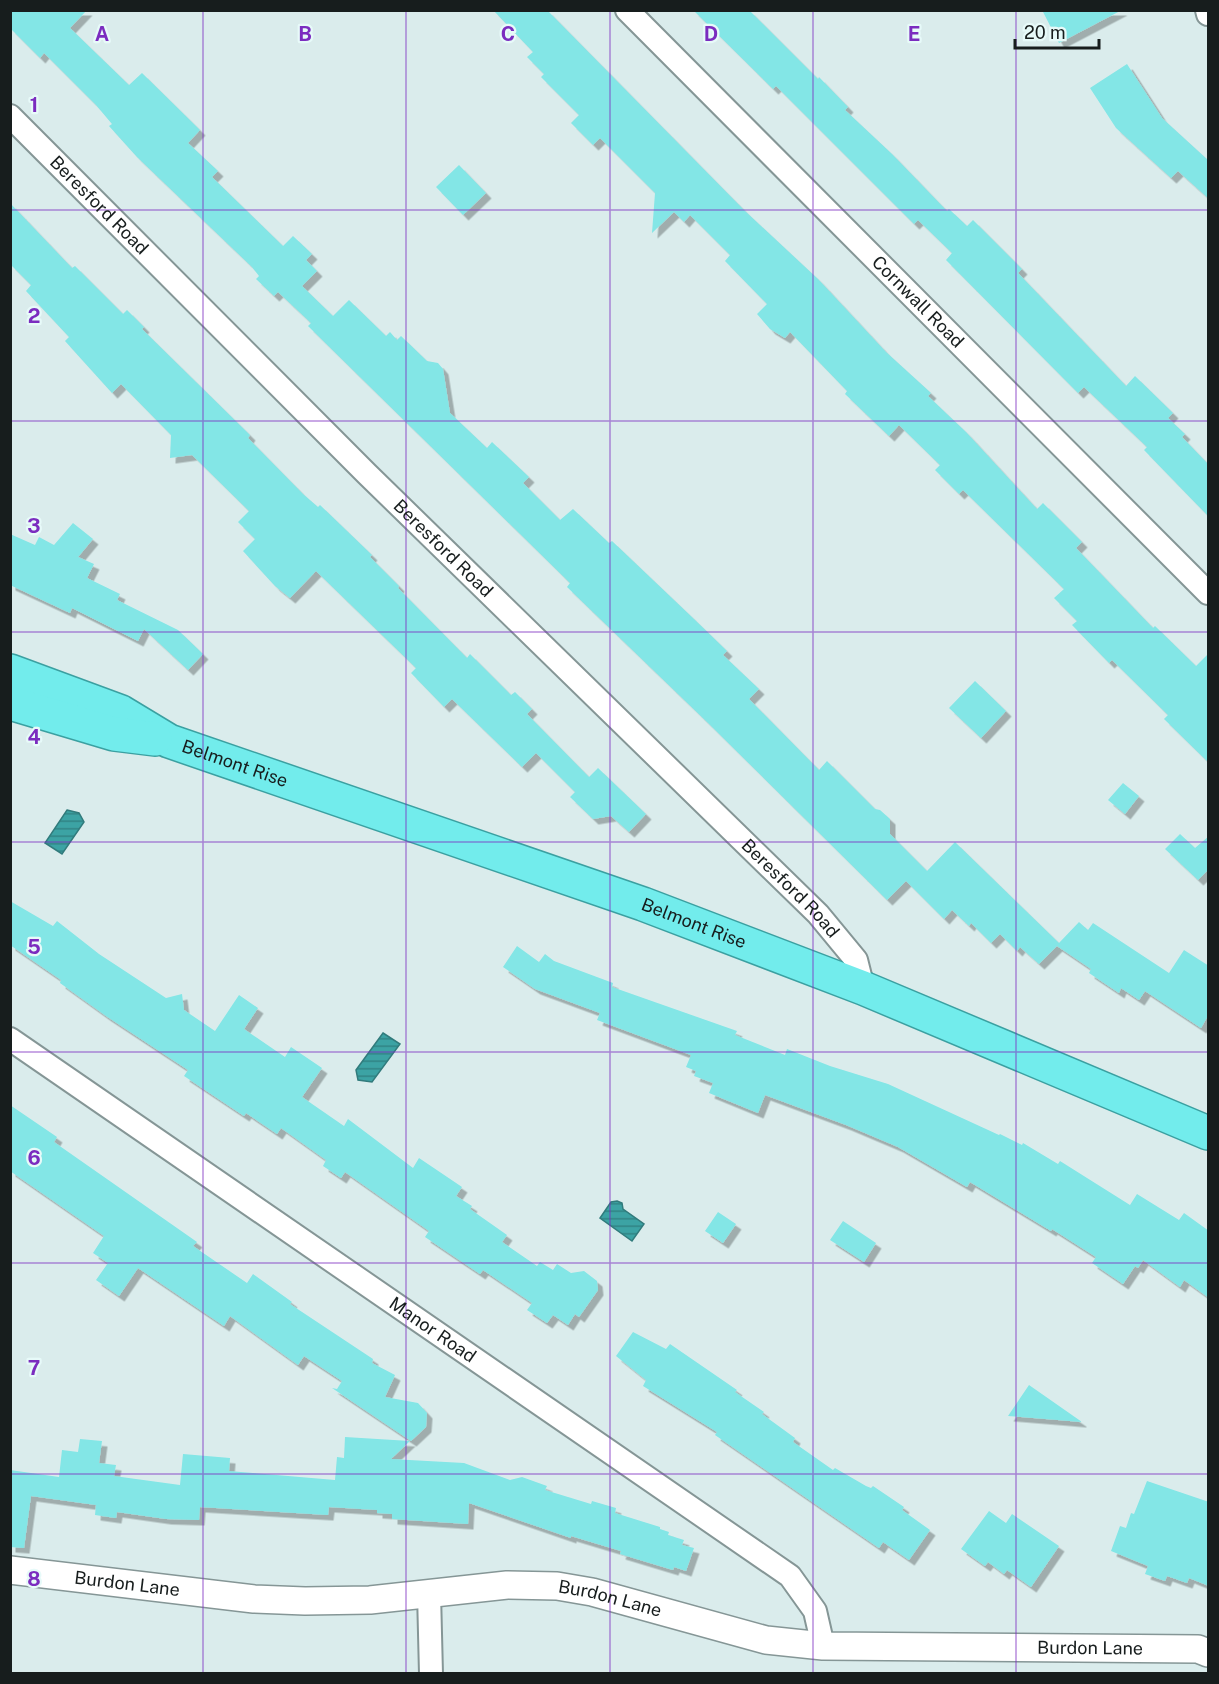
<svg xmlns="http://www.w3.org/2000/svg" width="1219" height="1684" viewBox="0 0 1219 1684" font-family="'Public Sans',sans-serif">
	<defs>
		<pattern id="water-rules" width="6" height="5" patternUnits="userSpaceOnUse" patternTransform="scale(1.5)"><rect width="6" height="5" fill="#3ca3a4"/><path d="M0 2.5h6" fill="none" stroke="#318485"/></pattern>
		<filter id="shadow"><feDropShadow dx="5.5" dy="5.5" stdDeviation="0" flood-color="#0004"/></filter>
	</defs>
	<rect width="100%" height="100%" fill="#daecec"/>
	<path fill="url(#water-rules)" stroke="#317b7c" stroke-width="1.5" d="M67,810l12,3 5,9 -22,32 -17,-11z
		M383,1033l17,11 -28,38 -14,-2 -2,-10z
		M617,1201l5,2 1,6 21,15 -12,17 -32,-23 11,-16z"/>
	<path fill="#83e6e6" filter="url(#shadow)" d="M10,10h77l-17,18 59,57 13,-12 58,57 -12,13 30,28 -6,6 71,69 10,-10 19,18 -6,6 11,11 -15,15 31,30 16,-16 37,36 4,-4 7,8 4,-4 26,25 11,2 5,6 7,44 37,35 5,-6 37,35 -6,6 37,37 13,-11 36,34 3,-2 82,78 33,32 -4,4 36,34 -10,10 70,71 8,-9 48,48 5,1 10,9v15l37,37 28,-29 104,101 20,-21 9,8 5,-7 76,50 15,-23 25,16v48l-8,14 -56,-37 -6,9 -18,-12 -2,5 -30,-20 2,-4 -34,-23 -18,18 -19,-17 -3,4 -17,-17 -9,9 -20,-20 -2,3 -17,-16 -8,9 -38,-38 -19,19 -180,-178 -140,-135 3,-4 -262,-257 3,-3 -33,-31 -4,4 -18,-17 3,-3 -7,-9 -115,-110 -28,-31 3,-2 -16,-19 -52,-52 -4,5 -30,-30z
		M493,10h54l198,201 73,68 68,73 45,41 -3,3 38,36 71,77 6,-6 39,39 -6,6 77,80 2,-2 41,40 13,-13v110l-45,-44 4,-4 -56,-55 -3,3 -37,-38 5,-4 -23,-23 10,-9 -101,-99 -4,4 -24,-24 5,-5 -41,-40 -10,11 -44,-42 2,-3 -57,-59 -5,6 -15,-9 -13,-15 10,-10 -42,-43 5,-6 -40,-40 -6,7 -10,-10 -22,21 3,-40 -55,-55 -7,7 -22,-22 8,-8 -38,-38 3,-3 -17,-17 6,-5z
		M693,10h56l69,69 1,-2 29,30 -3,3 47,44 55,57 2,-2 18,17 6,-6 49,49 -4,4 108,113 9,-10 38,37 -5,5 17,16 -3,3 27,28v52l-65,-67 3,-3 -63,-60 -6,6 -132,-133 6,-7 -34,-33 -4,4 -138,-138 -3,3z
		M1042,10h80l-63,33z
		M1127,64l35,54 47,43v38l-31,-28 -7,7 -55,-50 -26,-40z
		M459,165l27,28 -23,22 -27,-28z
		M10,203l62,65 3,-2 48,48 4,-4 17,17 -2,2 108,106 -2,3 55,56 15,13 2,-2 52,50 -2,2 29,29 -1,2 69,70 3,-4 41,41 4,-3 17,17 -5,5 62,63 9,-9 48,46 -17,18 -18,-16 -18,3 -23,-22 5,-5 -39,-39 -14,14 -70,-68 -8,8 -33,-34 5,-5 -100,-97 -26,27 -15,-12 -32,-35 12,-12 -17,-17 11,-11 -57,-56 -22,3 1,-23 -50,-51 -9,9 -47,-52 4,-4 -43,-46 5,-6 -21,-21z
		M73,523l20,16 -15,18 16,7 -7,14 33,16 -3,6 61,30 25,24 -15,16 -44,-41 -6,12 -66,-33 -2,5 -60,-28v-51l25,11 4,-8 15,8z
		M975,681l31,30 -25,27 -32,-30z
		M1123,783l16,13 -14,18 -17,-14z
		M1180,834l15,14 14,-12v33l-11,11 -33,-31z
		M10,901l43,25 4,-5 42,33 67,44 16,-4 2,16 31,21 24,-36 19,13 -14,21 41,28 6,-10 31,21 -20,29 42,29 4,-7 65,49 6,-10 43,29 -6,9 16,10 -2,3 37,26 -5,7 35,24 3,-4 13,8 4,-6 14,9 13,-2 13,10 1,9 -19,27 -4,-3 -7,11 -15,-10 -6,8 -20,-13 5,-7 -49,-33 -3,4 -55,-37 4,-6 -84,-59 -4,6 -18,-12 3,-6 -45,-32 -4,6 -31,-21 -2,3 -60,-40 4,-6 -82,-54 -46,-33 1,-3 -51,-35z
		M517,946l22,16 6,-8 9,7 59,22 -1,4 125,44 -2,4 50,20 2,-6 43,17 58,18 111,51 1,-1 22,11 1,-2 35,21 2,-3 70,44 7,-11 42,26 5,-7 25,18v67l-25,-18 -4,7 -37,-27 -5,8 -3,-2 -12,18 -31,-21 4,-6 -44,-28 -1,2 -81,-49 -3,5 -69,-40 -52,-22 -81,-30 -7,18 -49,-20 4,-10 -19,-7 2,-5 -10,-4 5,-12 -94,-35 3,-7 -65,-24 -32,-22z
		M10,1105l47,32 -3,5 143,100 -4,4 54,37 6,-9 39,28 -2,2 83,55 -1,4 23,12 -10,22 33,6 9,10 -1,14 -15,14 -79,-53 5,1 5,-8 -38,-25 -6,9 -68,-49 -6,10 -86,-58 -19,28 -23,-16 12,-17 -15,-10 11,-17 -94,-65z
		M718,1212l18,12 -13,19 -18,-12z
		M843,1221l33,22 -12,19 -34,-22z
		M633,1332l33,17 4,-5 67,46 -2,2 29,20 -2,2 33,24 -2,4 40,28 2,-2 31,18 5,2 2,-2 31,21 -2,3 28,20 -21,30 -26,-18 -4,6 -164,-113 2,-3 -74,-46 3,-6 -30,-24z
		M1029,1385l53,37 -74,-6z
		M345,1437l65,4 -19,18 73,4 46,17 12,-3 25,9 -2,4 46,14 1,-3 24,7 -1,5 45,14v2l9,3 -1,3 16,5 -2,5 12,3 -8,23 -12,-4 -1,3 -53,-16 1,-3 -50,-15v2l-102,-35 -1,21 -76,-5v-5l-15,-1v-3l-48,-3 -1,8 -128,-8 -1,13 -33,-1 -49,-7 -1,6 -21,-3 1,-10 -65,-9 -7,52 -14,-1v-77l49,7 3,-27 16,2 2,-13 22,2 -3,22 17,2 -2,11 66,9 3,-31 47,4 -1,13 106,9 2,-23 7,1z
		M1147,1481l62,21v84l-20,-8 -2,5 -20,-7 -2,5 -20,-7 3,-8 -37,-15 9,-25 6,2 5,-15 3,1z
		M989,1511l17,12 6,-9 47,32 -28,41 -24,-17 -3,4 -16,-12 -3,4 -24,-17z"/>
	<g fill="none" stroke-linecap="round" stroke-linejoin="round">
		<g stroke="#859696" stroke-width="26">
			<g id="minor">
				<path id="s1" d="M627,10l581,583"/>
				<path d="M1207,10l1,4"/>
				<path id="s2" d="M10,116l357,358 451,440 38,46 7,28"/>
				<path id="s3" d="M10,1039l780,537 25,35 8,35"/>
				<path d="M429,1593l2,81"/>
			</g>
		</g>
		<g stroke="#859696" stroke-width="30">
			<g id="tertiary">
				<path id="s4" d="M10,1570l244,29 51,2 65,-1 137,-15 50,1 35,6 174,48 57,6 375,3 10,4"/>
			</g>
		</g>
		<g stroke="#3ba0a1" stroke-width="36">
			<g id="trunk">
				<path id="s5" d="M10,671l111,41 48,29 474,163 220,84 345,145"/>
				<path d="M10,703l104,31 41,5"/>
			</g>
		</g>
		<use href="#minor" stroke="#fff" stroke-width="22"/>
		<use href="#tertiary" stroke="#fff" stroke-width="27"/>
		<use href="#trunk" stroke="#72ecec" stroke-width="33"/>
	</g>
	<path fill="none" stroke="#7b2cbf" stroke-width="1.5" stroke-opacity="0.55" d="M203,10v1664M406,10v1664M610,10v1664M813,10v1664M1016,10v1664M10,210h1198M10,421h1198M10,632h1198M10,842h1198M10,1052h1198M10,1263h1198M10,1474h1198"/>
	<g text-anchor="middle" stroke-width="4.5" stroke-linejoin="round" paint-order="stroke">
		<g font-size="18" fill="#171d1d" stroke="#e7faf9">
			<text dy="6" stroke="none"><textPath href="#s2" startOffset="126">Beresford Road</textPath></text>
			<text dy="6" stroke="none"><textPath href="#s1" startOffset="412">Cornwall Road</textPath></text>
			<text dy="6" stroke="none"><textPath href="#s2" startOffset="612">Beresford Road</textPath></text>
			<text dy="6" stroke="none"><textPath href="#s5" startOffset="244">Belmont Rise</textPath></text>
			<text dy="6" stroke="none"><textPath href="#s2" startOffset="1098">Beresford Road</textPath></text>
			<text dy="6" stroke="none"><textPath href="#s5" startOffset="730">Belmont Rise</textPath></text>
			<text dy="6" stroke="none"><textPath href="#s3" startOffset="513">Manor Road</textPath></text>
			<text dy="6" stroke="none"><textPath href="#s4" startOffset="118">Burdon Lane</textPath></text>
			<text dy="6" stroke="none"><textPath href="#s4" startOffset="604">Burdon Lane</textPath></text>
			<text dy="6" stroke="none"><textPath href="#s4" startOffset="1090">Burdon Lane</textPath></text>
		</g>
	</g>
	<g font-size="20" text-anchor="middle" font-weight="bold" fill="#7b2cbf" stroke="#e7faf9" stroke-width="4.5" stroke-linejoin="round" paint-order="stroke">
		<text x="102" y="41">A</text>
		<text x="305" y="41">B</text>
		<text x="508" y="41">C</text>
		<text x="711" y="41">D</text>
		<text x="914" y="41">E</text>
		<text x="34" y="112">1</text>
		<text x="34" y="323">2</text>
		<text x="34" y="533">3</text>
		<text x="34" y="744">4</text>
		<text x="34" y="954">5</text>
		<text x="34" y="1165">6</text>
		<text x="34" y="1375">7</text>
		<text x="34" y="1586">8</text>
	</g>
	<rect width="1219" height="1684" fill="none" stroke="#171d1d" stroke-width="24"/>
	<path d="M1015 39v9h84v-9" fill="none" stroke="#171d1d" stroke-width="3"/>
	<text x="1024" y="39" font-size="18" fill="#171d1d" stroke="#e7faf9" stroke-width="4.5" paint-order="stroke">20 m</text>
</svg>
